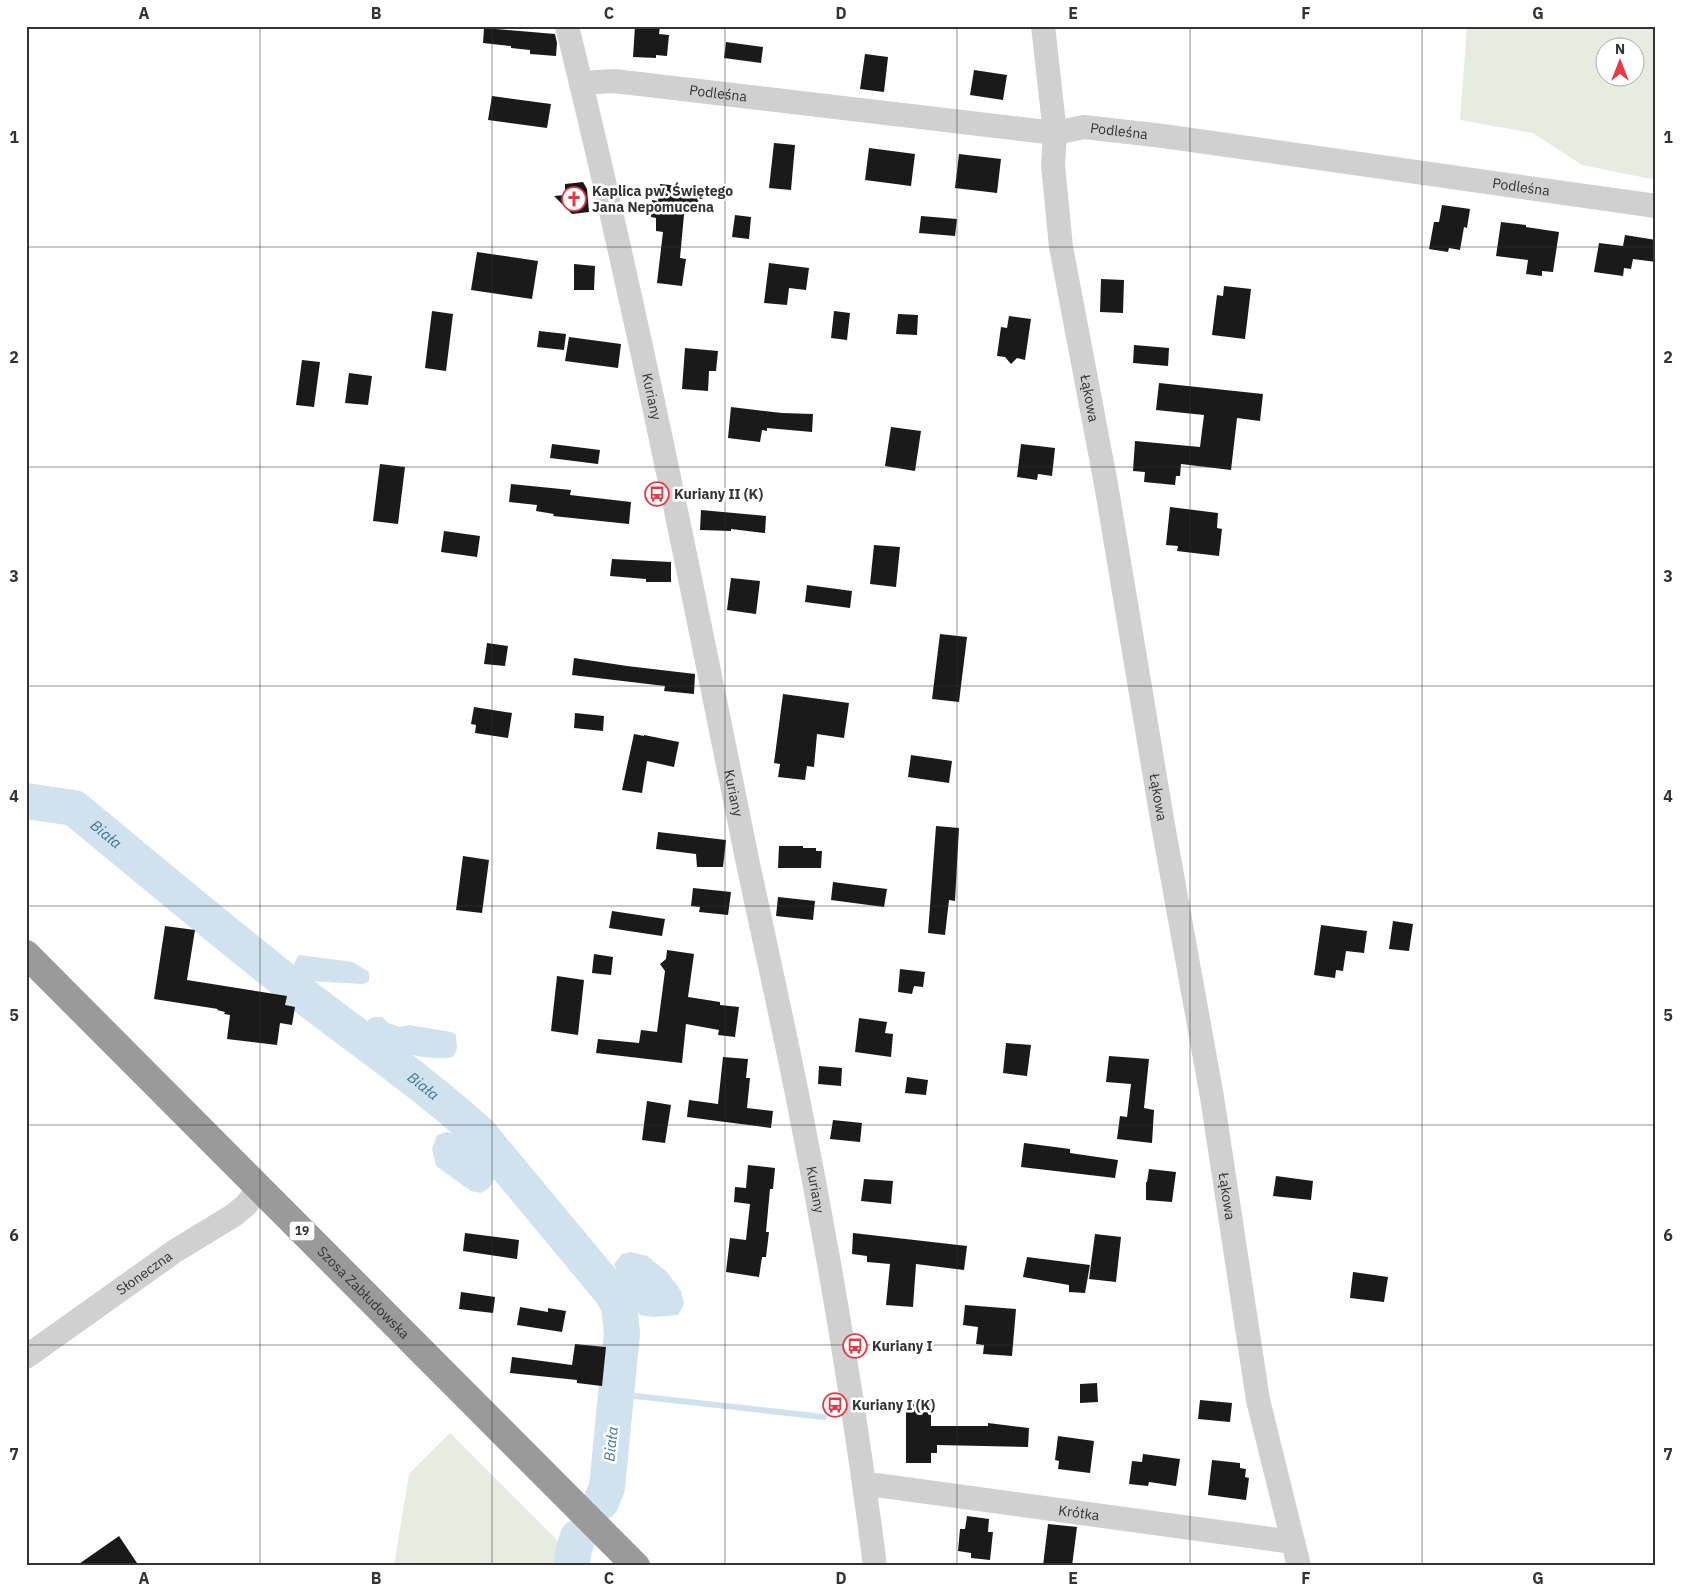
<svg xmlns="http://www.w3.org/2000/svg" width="1682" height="1592" viewBox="0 0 1682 1592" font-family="'IBM Plex Sans',sans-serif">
	<rect width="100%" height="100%" fill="#fff"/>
	<path fill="#e6ecdf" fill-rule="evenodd" d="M1467,26h189v154l-74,-15 -49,-32 -73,-13zM1604,48h30v30h-30z
		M450,1433l111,111 -4,22h-163l15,-92z"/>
	<path fill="#cfe2ee" d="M299,955l54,7 16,10v9l-6,3 -53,-3 -10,-5 -6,-13z
		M374,1017h8l6,6 12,4 9,-2 42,7 5,3 1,14 -4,8c-14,4 -49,-2 -62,-9 -9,-5 -17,-12 -26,-18l3,-10z
		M447,1132l16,4 33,40 -7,12 -8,5 -10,-2 -35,-25 -4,-17 5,-14z
		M631,1252l16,4 20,16 14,19 3,13 -6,11 -25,2 -13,-2 -11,-14 -15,-37 8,-10z"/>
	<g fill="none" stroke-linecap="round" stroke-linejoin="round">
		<path stroke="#cfe2ee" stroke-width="6" d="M617,1394l207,23"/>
		<g stroke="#cfe2ee" stroke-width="36">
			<path id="s1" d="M26,801l48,7c79,65 157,131 238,194 56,43 114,83 167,131l133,160 7,13 3,27 -15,154 -6,15"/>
			<path d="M571,1566l3,-17 4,-12"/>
		</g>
	</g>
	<path fill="#1a1a1a" d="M635,26h25l-1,8 10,1 -2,21 -11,-1v3l-23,-1z
		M484,28l71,6 2,9 -1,13 -26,-2v-4l-19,-2v-2l-28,-3z
		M726,42l37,5 -2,16 -37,-5z
		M865,54l23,3 -4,35 -24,-3z
		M974,70l33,5 -4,25 -33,-5z
		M492,96l59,8 -4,24 -59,-8z
		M774,143l21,2 -4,45 -22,-2z
		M869,148l46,6 -4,32 -46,-6z
		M959,154l42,5 -4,34 -42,-5z
		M583,182l4,7 2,23 -17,2 -18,-18 11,-1v-11z
		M660,184l40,4 -2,17 -13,-1 -5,54 6,1 -4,27 -25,-3 6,-51 -7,-1v-13l-5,-1 1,-17 6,1z
		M1442,205l28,4 -3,19 -3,-1 -4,23 -11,-2 -1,4 -19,-3 5,-27h5z
		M735,215l16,2 -2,22 -17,-2z
		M921,216l36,3 -2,17 -36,-3z
		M1501,222l25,3v2l33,5 -6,40 -11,-1v5l-16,-2 2,-14 -32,-4z
		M1625,235l31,5v22l-23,-3 -2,10 -7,-1 -1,8 -29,-4 5,-29 24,3z
		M477,252l61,9 -6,38 -61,-9z
		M769,263l40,5 -3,22 -17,-2 -2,17 -23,-2z
		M574,264l21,2 -1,24h-20z
		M1101,279l23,1 -1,33 -23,-1z
		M1224,286l27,3 -6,50 -33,-4 5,-40 6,1z
		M432,311l21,3 -7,57 -21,-3z
		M834,311l16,2 -3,27 -16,-2z
		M898,314l20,1 -1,20 -21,-1z
		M1009,316l22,3 -6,41 -8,-2 -6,6 -6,-7 -8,-1 4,-29 6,1z
		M539,331l27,3 -2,16 -27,-3z
		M569,337l52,7 -3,24 -53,-7z
		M1134,345l35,3 -1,18 -35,-3z
		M685,348l33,3 -2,20h-7l-1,20 -26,-2z
		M302,360l18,2 -6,45 -18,-2z
		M349,373l23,3 -4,29 -23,-2z
		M1159,383l104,11 -3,27 -23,-3 -6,52 -50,-6 -1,12h-4l-1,9 -31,-3 1,-10 -12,-1 2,-30 65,6 4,-32 -48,-5z
		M731,407l51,6 31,1 -1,18 -45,-4v3l-5,-1 -2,12 -32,-4z
		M891,427l30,4 -6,40 -30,-5z
		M552,444l48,6 -2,14 -48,-6z
		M1021,444l34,4 -3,28 -14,-2 -1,6 -20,-3z
		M380,464l25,3 -7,57 -25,-3z
		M511,484l60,6 -1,5 61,7 -2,22 -76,-8 1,-2 -18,-3 1,-6 -28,-3z
		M1170,507l48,6 -1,15 5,1 -3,27 -42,-5 1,-5 -12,-1z
		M701,510l65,6 -1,17 -34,-4v2l-31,-1z
		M444,531l36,5 -3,21 -36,-5z
		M874,545l26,2 -4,40 -26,-3z
		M612,559l59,3v20h-25v-3l-36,-3z
		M731,578l29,3 -4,33 -29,-4z
		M807,585l45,6 -2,17 -45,-6z
		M940,634l27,3 -8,65 -27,-3z
		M487,643l21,3 -3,20 -21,-2z
		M574,658l53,8 68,8 -1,20 -30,-3 1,-5 -93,-11z
		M783,694l66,9 -5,35 -27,-4 -3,33 -7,-1 -2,14 -27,-3 2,-13 -6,-1z
		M474,707l38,6 -4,25 -33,-5 1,-8 -5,-1z
		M575,713l29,3 -1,15 -29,-3z
		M634,734l10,2v-1l35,7 -5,25 -27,-6 -5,32 -20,-3z
		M911,755l41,6 -3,22 -41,-6z
		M936,826l23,2 -4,73 -6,-1 -4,35 -17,-2z
		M658,832l68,8 -3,27h-26l-1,-13 -40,-5z
		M779,846h24v2h13v3h6l-1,17h-43z
		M463,856l26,4 -7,53 -26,-3z
		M833,882l54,7 -3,18 -53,-7z
		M693,888l38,4 -3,23 -29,-3 1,-5 -9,-1z
		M778,897l37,4 -2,19 -37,-4z
		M612,911l53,8 -3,17 -53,-8z
		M1393,921l20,3 -4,27 -20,-2z
		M1321,925l46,6 -3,22 -18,-2 -3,20 -7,-1 -1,8 -21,-3z
		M165,926l30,4 -8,50 100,16 -2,9 10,2 -3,18 -12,-2 -3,22 -50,-6 3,-24 -6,-1 1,-2 -8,-2 1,-1 -64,-10z
		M667,950l27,4 -6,43 32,5v3l19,2 -4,30 -17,-2 1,-5 -33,-6 -4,39 -86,-10 2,-14 41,4 2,-13 16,2 8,-61 -5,-7 6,-5z
		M594,954l19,3 -2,18 -19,-2z
		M900,969l25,3 -2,15 -9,-1 -2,8 -14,-2z
		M557,976l27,4 -6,55 -27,-4z
		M859,1018l28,4 -2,11 8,1 -2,23 -36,-5z
		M1006,1043l25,2 -4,31 -24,-3z
		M1109,1056l40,3 -5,49 10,2 -2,33 -35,-4 3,-23 7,1 4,-33 -25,-2z
		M723,1057l25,2 -2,19h4l-3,30 26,3 -2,17 -84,-11 2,-17 29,4z
		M819,1066l23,2 -1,18 -23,-2z
		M907,1077l21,3 -2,15 -21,-2z
		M647,1101l24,4 -6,38 -23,-3z
		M833,1120l29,3 -2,19 -30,-3z
		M1024,1143l46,6v4l48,7 -3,18 -94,-11z
		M748,1165l27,3 -2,21h-3l-4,43h3l-3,25h-4l-3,20 -33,-5 4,-34 16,2 4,-36 -16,-2 1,-15 11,1z
		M1149,1169l27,3 -4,30 -26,-2v-18h1z
		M1276,1176l37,5 -2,19 -38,-4z
		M864,1179l29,2 -2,23 -30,-3z
		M465,1233l54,7 -2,19 -54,-8z
		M853,1233l114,13 -3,24 -48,-6 -3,43 -27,-2 4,-41 -23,-2v-6l-15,-2z
		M1095,1234l26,3 -5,45 -27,-3z
		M1027,1257l63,8 -5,28 -16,-1v-7l-46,-8z
		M1353,1272l35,5 -4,25 -34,-4z
		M461,1292l34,5 -2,16 -34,-4z
		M965,1305l51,4 -4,47 -29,-2 1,-9 -8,-1 2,-17 -15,-2z
		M520,1307l28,5v-4l18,3 -4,21 -45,-7z
		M575,1344l31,3 -4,39 -25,-3v-3l-67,-7 2,-16 60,8z
		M1097,1383l1,19 -18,1v-19z
		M1200,1400l32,3 -2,19 -32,-3z
		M906,1401h25v25h57v-3l41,5 -1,19 -91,-2v8h-6v10h-25z
		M1058,1436l36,5 -4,32 -32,-4 1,-8 -4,-1z
		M1143,1454l37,5 -4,27 -27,-4 -1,4 -19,-2 3,-23 10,1z
		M1212,1460l28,3v5l6,1 -1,8 4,1 -3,22 -38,-5z
		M967,1516l22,3 -1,13h5l-3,28 -19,-2v-5l-13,-2 2,-22h5z
		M1048,1524l29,3 -5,39h-29z
		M119,1536l20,30h-63z"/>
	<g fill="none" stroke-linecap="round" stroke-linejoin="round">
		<g stroke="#d0d0d0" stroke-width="24">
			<path id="s2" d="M567,26c68,276 124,555 180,833 17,80 35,160 51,240 31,154 57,310 77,467"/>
			<path id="s3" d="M1043,26l12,107 -2,32 8,82 45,237 57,341 49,272 46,303 41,166"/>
			<path id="s4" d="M581,83l33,-2 441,52 29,-6 79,9 493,70"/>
			<path id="s5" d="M26,1357l149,-106 59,-36 12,-10 13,-17"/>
			<path id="s6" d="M865,1487l11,-2 417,57"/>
		</g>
		<path stroke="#9a9a9a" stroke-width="28" id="s7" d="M26,954l610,612"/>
	</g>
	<path fill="none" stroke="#333" stroke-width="1" stroke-opacity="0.55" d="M260,26v1540M492,26v1540M725,26v1540M957,26v1540M1190,26v1540M1422,26v1540M26,247h1630M26,467h1630M26,686h1630M26,906h1630M26,1125h1630M26,1345h1630"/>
	<defs>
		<g id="church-ring" transform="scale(1.25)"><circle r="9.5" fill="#fff" stroke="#e63946" stroke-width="1.5"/><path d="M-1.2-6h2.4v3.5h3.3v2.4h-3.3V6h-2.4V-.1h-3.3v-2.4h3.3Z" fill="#e63946"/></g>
		<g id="bus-ring" transform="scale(1.25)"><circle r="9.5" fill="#fff" stroke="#e63946" stroke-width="1.5"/><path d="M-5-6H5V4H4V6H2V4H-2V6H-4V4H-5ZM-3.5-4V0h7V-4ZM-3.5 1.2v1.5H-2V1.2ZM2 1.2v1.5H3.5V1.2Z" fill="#e63946"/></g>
	</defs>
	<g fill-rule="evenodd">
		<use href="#church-ring" x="574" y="199"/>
		<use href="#bus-ring" x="657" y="494"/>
		<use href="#bus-ring" x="855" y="1346"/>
		<use href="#bus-ring" x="835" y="1405"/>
	</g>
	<g text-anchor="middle" stroke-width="5" stroke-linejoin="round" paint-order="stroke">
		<rect fill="#fff" stroke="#707070" stroke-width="1" x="289.5" y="1221.5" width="25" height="19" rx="4"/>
		<g font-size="12" font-weight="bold" fill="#333">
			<text x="302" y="1235">19</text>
		</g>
		<g font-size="14" fill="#333" stroke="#fff">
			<text dy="5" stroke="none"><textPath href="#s4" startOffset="138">Podleśna</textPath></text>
			<text dy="5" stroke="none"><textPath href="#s4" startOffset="542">Podleśna</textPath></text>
			<text dy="5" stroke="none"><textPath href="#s4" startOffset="948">Podleśna</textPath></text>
			<text dy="5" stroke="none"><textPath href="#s2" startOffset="380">Kuriany</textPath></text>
			<text dy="5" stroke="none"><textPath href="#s3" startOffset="376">Łąkowa</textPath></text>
			<text dy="5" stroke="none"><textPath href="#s2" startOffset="785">Kuriany</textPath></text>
			<text dy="5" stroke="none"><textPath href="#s3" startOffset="781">Łąkowa</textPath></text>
			<text dy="5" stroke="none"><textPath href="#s2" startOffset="1190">Kuriany</textPath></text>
			<text dy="5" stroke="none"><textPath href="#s3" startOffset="1186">Łąkowa</textPath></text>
			<text dy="5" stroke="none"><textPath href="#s5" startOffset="145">Słoneczna</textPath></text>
			<text dy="5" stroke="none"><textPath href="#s7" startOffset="478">Szosa Zabłudowska</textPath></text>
			<text dy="5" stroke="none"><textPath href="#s6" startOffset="216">Krótka</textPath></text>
		</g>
		<g font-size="14" font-weight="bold" fill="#333" stroke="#fff" text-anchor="start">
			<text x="592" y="196">Kaplica pw. Świętego<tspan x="592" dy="16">Jana Nepomucena</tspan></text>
			<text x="674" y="499">Kuriany II (K)</text>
			<text x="872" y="1351">Kuriany I</text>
			<text x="852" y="1410">Kuriany I (K)</text>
		</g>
		<g font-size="15" font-style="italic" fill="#3f7597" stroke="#fff">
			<text dy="5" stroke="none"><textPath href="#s1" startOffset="90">Biała</textPath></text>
			<text dy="5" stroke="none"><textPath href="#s1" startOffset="495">Biała</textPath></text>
			<text transform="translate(611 1444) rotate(-84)" y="5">Biała</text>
		</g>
	</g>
	<rect width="1682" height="1592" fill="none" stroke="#ffffff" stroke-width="55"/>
	<g transform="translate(1620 62)"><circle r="24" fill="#ffffff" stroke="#adadad"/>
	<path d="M0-4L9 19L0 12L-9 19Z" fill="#e63946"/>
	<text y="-8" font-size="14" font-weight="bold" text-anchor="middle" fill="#333333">N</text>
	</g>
	<rect x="28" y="28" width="1626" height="1536" fill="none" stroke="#333" stroke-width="2"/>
	<g font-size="16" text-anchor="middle" font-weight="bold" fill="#333">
		<text x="144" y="19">A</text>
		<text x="376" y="19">B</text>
		<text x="609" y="19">C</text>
		<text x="841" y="19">D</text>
		<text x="1073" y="19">E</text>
		<text x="1306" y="19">F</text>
		<text x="1538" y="19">G</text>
		<text x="14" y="143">1</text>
		<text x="1668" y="143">1</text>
		<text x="14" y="363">2</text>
		<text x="1668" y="363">2</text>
		<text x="14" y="582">3</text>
		<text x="1668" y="582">3</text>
		<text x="14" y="802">4</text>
		<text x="1668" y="802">4</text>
		<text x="14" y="1021">5</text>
		<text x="1668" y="1021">5</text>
		<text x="14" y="1241">6</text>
		<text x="1668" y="1241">6</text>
		<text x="14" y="1460">7</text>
		<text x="1668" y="1460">7</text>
		<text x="144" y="1584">A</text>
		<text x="376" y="1584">B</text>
		<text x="609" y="1584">C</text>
		<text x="841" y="1584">D</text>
		<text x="1073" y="1584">E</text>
		<text x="1306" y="1584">F</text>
		<text x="1538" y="1584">G</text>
	</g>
</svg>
